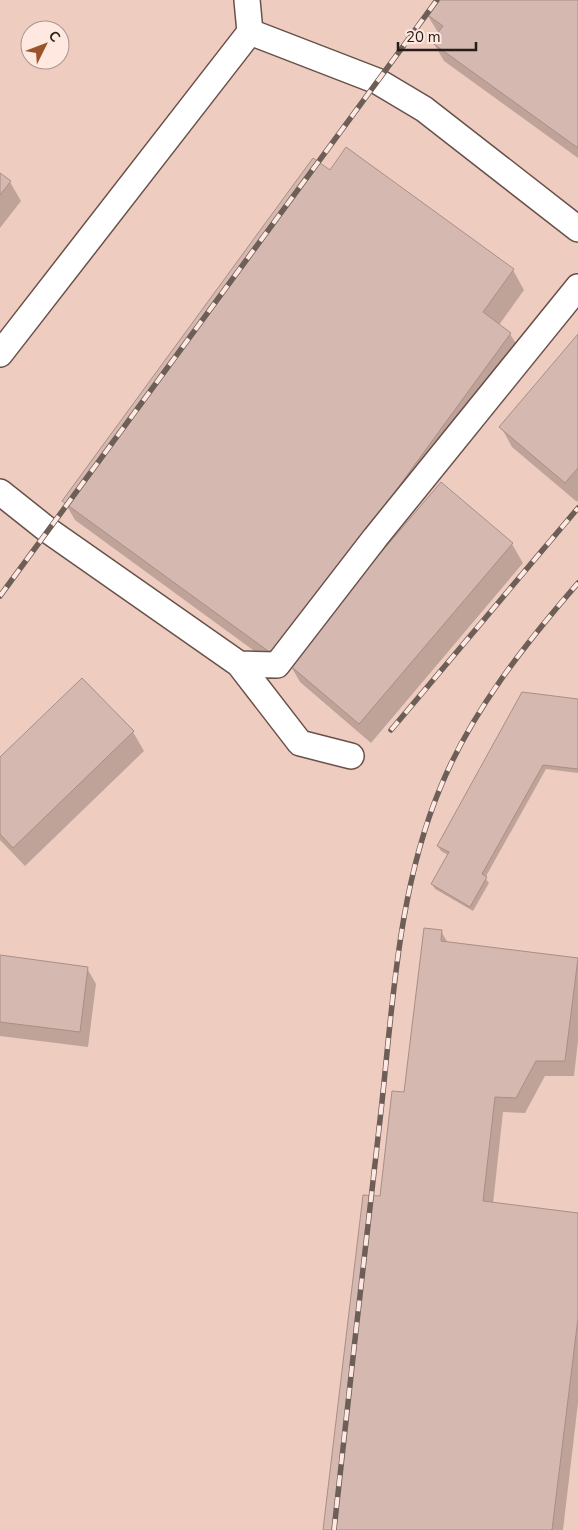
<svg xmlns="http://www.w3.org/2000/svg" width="578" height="1530" viewBox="0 0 578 1530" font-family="'Nunito Sans',sans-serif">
	<rect width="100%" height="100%" fill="#f5d9cf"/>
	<path fill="#efccc0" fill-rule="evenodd" d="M0,0h578v1530h-578zM30,30h30v30h-30z"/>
	<path fill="#0003" d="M436,0h142v158l-134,-97 -11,-19 6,-8 -13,-21z
		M347,149l166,121 11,20 -25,35 11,9 12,19 -170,232 160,-41 11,19 -152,180 -71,-61 -8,-14 -5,7 -212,-155 -11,-19z
		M0,174l10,8 11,19 -21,27z
		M578,336v164l-1,2 -65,-55 -11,-20z
		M578,700v73l-32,-4 -61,109 4,5 -16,28 -38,-22 -3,-5 16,-29 -7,-4 -3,-5z
		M133,732l11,19 -119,115 -25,-26v-81z
		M441,931l7,12 130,18v80l-4,35h-29l-20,37 -22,-1 -10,92 85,10v189l-15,127h-239l57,-332z
		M0,957l87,11 9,16 -8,63 -88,-11z"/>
	<path fill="#d5b9b1" stroke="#a88e87" d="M434,0h144v148l-147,-106 12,-16 -18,-13z
		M346,147l168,122 -31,43 28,21 -236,323 -213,-155 251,-343 17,12z
		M0,173l11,8 -11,14z
		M578,334v134l-13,15 -66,-56z
		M441,482l72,61 -154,181 -72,-61z
		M82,678l52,53 -121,117 -13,-14v-77z
		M522,692l56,7v70l-35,-4 -61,109 5,3 -17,30 -39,-23 18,-32 -12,-6z
		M424,928l18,2 -1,11 137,17 -13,103h-29l-20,37 -21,-1 -12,104 95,12v105l-26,212h-229l40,-335 17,1 12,-105 12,1z
		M0,955l88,12 -8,65 -80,-10z"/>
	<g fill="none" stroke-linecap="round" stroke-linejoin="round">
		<g stroke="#685149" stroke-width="28">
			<path id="minor" d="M250,32l127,49 47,28 154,120
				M0,354l250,-322 -3,-32
				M0,492l49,39 190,133 61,79 51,13
				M239,664l38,1 98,-127 203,-251"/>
		</g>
		<use href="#minor" stroke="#fff" stroke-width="25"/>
		<g stroke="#6d5e58" stroke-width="5.5">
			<path id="rail" d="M0,596l437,-596
				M391,730l187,-222
				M334,1530c15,-140 31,-279 47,-419 12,-109 17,-223 60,-325 31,-75 84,-142 137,-203"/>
		</g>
		<use href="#rail" stroke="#fee8df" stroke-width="4" stroke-dasharray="11" stroke-linecap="butt"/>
	</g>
	<g transform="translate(45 45) rotate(48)"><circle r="24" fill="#fee8df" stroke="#a89790"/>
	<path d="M0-4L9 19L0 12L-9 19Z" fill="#9a532b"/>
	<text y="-8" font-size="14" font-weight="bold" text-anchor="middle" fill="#261d19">С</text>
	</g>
	<path d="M398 42v8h78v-8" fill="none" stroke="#261d19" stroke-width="2.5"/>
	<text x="406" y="42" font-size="15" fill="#261d19" stroke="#fee8df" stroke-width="4" paint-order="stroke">20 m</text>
</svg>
